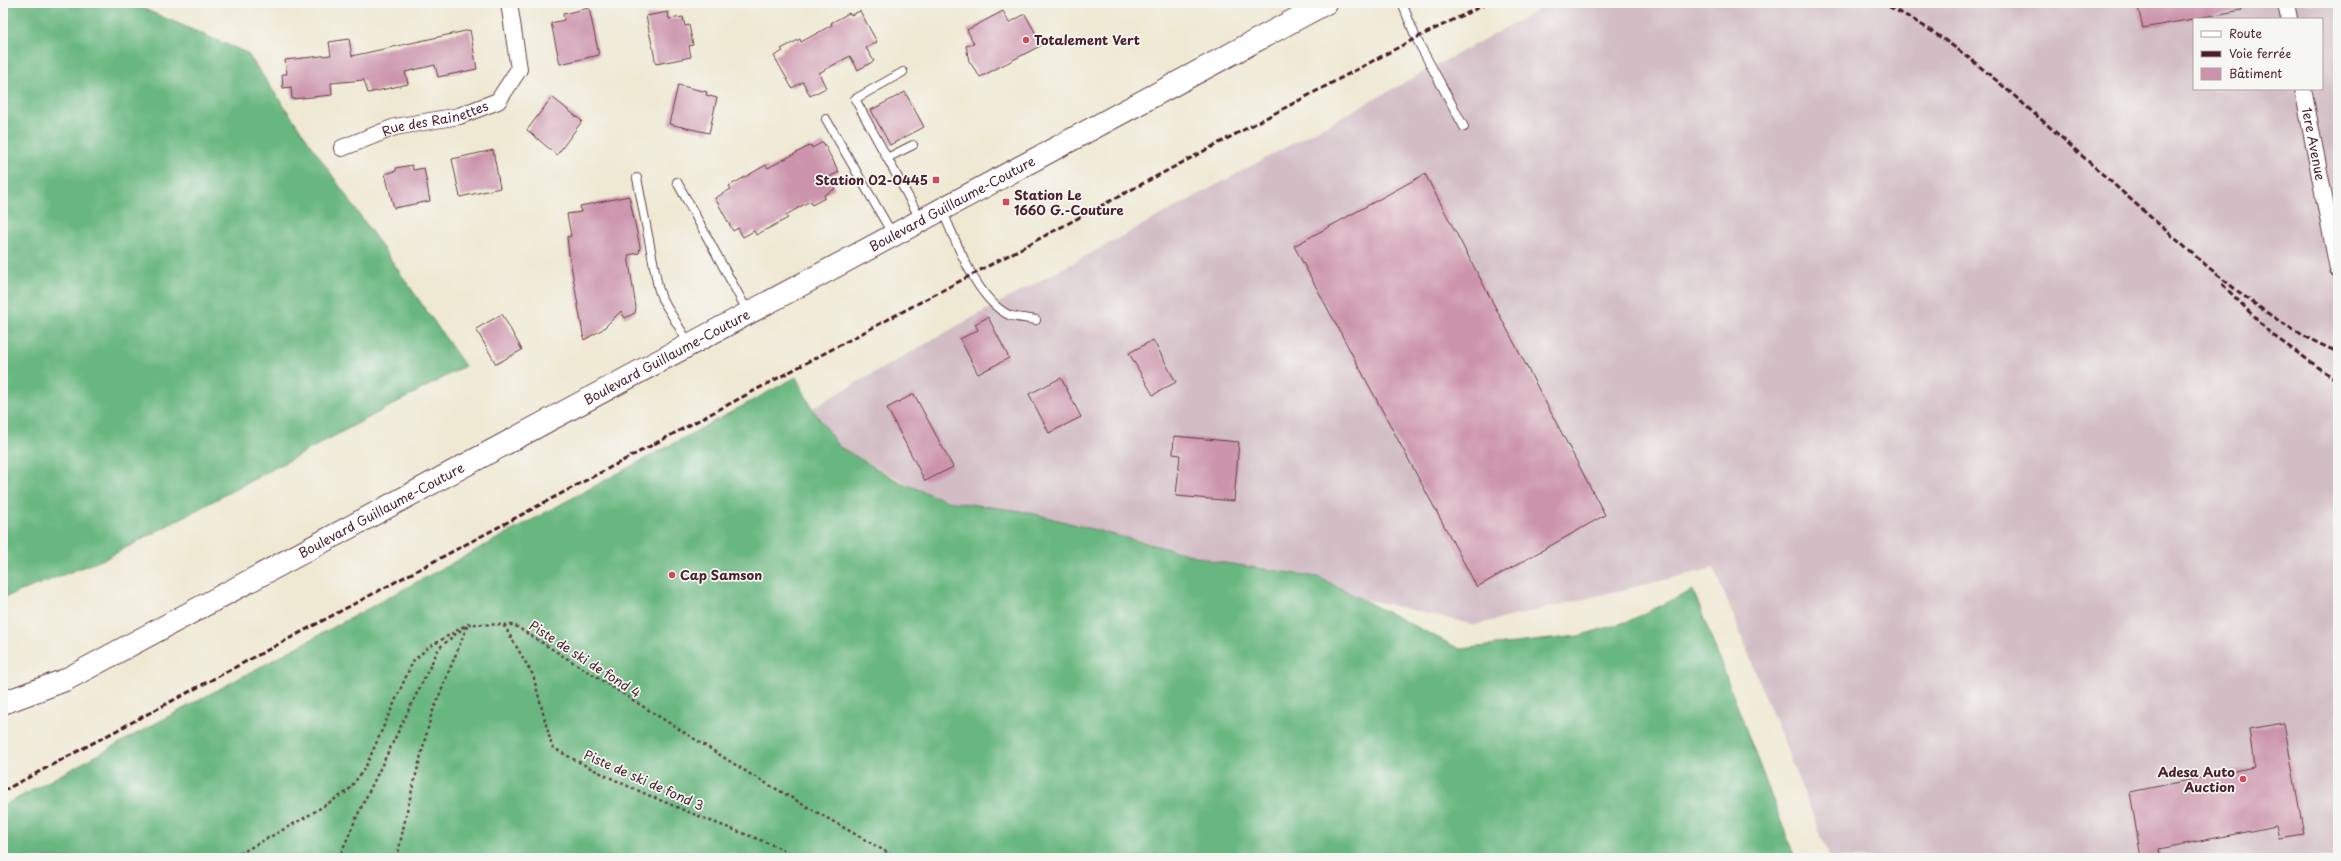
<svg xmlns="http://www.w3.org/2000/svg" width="2341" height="861" viewBox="0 0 2341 861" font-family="'Playpen Sans',sans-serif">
	<rect width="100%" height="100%" fill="#f6f6f2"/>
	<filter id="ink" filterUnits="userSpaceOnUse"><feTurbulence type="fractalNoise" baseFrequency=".025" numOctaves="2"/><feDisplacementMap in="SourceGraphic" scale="8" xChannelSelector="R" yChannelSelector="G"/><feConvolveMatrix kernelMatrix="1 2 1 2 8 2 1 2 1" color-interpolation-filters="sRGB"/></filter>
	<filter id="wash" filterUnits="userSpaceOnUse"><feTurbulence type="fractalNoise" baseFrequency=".012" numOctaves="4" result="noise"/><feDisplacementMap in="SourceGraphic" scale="16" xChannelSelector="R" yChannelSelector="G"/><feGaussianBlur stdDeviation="0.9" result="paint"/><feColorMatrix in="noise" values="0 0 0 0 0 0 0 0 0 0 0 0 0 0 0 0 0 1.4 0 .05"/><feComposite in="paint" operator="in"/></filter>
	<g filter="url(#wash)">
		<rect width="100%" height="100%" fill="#efe9d3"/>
		<path fill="#d2bdc5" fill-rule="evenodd" d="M1551,3h787v855h-508l-116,-290 -239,57 -528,-124 -30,-12 -79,-43 -26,-38 154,-87zM2194,19h128v70h-128z"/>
		<path fill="#69b780" stroke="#5a6b56" d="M3,3h127l117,50 218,313 -358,192 -104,40z
			M796,377l16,31 26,38 62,36 47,19 80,11 191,50 100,15 142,72 118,-13 51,-15 64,-31 102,268h-1792v-52z"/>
		<g id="blocks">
			<path fill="#cc94ac" d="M2137,3h104l1,7 -99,18z
				M589,8l10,47 -39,9 -9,-41 13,-3 -1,-6z
				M860,11l17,31 -11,6 8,13 -16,9 -8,-14 -31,17 7,15 -16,8 -7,-14 -11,6 -18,-32 9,-5 -2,-2 19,-10 1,3 31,-17 -1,-2 18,-10 2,2z
				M1003,11l6,12 16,-9 17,31 -62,32 -11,-16 -3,-15 8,-2 -7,-14z
				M668,12l1,7 14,-2 2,9 4,-1 4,20 -4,1 2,11 -35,7 -10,-48z
				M470,30l7,39 -39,8 -3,-12 -30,7 3,12 -40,9 -4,-13 -33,3 1,12 -40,4 -1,-12 -8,1 -1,-14h5l-2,-14 46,-5 -2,-13 20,-3 3,17z
				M678,85l29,7 -1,3 11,3 -8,35 -40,-9z
				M905,92l19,35 -34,18 -19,-35z
				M552,97l30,24 -25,34 -30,-25z
				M823,142l16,30 -10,5 6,12 -11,6 1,3 -13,7 -2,-4 -24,14 2,3 -32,17 -2,-4 -11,6 -5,-9 -5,3 -18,-33 16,-9 -2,-3 37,-21 2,3 43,-23 1,3z
				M493,150l7,38 -40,9 -8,-38z
				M412,165l1,5 11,-2 6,33 -36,7 -9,-34 11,-3v-3z
				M1425,174l180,341 -128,72 -183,-341z
				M629,196l11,51 -1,6 -11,2 8,53 -1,5 -10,5 -4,-7 -18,18 -19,11 -15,-86 -2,-17 4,-1 -4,-22 14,-2 -1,-6z
				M502,314l20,36 -26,14 -20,-35z
				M988,317l21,41 -31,16 -18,-35 18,-9 -3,-6z
				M1153,340l23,42 -23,13 -24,-42z
				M1061,378l20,39 -32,16 -20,-39z
				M914,394l39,73 -28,14 -38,-73z
				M1174,436l65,6 -5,59 -58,-5 4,-41 -7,-1z
				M2284,723l20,112 -25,4 -3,-13 -117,23 2,9h-20l-11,-66 124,-25 -5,-38z"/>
		</g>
	</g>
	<g filter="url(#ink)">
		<use href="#blocks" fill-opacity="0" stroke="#633d44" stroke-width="1"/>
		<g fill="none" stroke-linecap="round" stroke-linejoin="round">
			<g stroke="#633d44" stroke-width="10">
				<path id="lane" d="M1402,3l14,35 48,89
					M903,72l-48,27 66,121
					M826,119l67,116
					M887,158l26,-13
					M637,178l21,109 4,12 28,46
					M677,182l71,130
					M942,210c15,33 34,89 67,105 7,3 19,3 27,5"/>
			</g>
			<g stroke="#633d44" stroke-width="18">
				<g id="street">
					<path d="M2286,3l3,16"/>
					<path id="s1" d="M2303,89l35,180"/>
					<path id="s2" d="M342,148l53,-21 64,-11 39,-15 21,-32 -10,-66"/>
				</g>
			</g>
			<g stroke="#633d44" stroke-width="24">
				<g id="primary">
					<path id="s3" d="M3,703l62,-23 1261,-677"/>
				</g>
			</g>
			<path stroke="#633d44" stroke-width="2.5" stroke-dasharray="3 3" stroke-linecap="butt" d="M503,626l2,1 28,48 19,72c53,31 111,55 169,78 26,10 53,19 78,33
				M210,858l31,-5 65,-36 42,-26 17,-23 48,-107 15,-13 36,-22
				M339,858l18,-42 82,-168 29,-24 46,1 236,149 147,84
				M397,858l11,-52 23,-90 37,-92"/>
			<use href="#lane" stroke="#fff" stroke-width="8"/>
			<use href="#street" stroke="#fff" stroke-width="16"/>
			<use href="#primary" stroke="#fff" stroke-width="22"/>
			<path stroke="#4a1f2b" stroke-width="3" stroke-dasharray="6 3" stroke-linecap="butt" d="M1881,3c62,28 113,75 163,119 50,44 99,89 149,132 44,38 91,76 145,98
				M2222,284l49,50 67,47
				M3,791l1413,-753 72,-35"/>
		</g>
	</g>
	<g fill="#d1495b" stroke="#f6f6f2" stroke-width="1.5">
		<circle cx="1026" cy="40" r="4"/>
		<rect x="932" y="176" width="8" height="8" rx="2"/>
		<rect x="1002" y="198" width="8" height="8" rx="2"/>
		<circle cx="672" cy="575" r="4"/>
		<circle cx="2243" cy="779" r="4"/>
	</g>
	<g text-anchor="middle" stroke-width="3.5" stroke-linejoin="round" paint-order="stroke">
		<g font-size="13" font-weight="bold" fill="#4a1f2b" stroke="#f6f6f2" text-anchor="start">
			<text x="1034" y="45">Totalement Vert</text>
			<text x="928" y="185" text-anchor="end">Station 02-0445</text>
			<text x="1014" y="200">Station Le<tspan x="1014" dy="15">1660 G.-Couture</tspan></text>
			<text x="680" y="580">Cap Samson</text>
			<text x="2235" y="777" text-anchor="end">Adesa Auto<tspan x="2235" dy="15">Auction</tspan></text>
		</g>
		<g font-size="13" fill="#4a1f2b" stroke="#f6f6f2">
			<text dy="5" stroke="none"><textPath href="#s2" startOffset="98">Rue des Rainettes</textPath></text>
			<text dy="5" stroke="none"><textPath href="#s1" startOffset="56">1ere Avenue</textPath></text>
			<text dy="5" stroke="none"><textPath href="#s3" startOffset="1073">Boulevard Guillaume-Couture</textPath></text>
			<text dy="5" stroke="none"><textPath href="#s3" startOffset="749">Boulevard Guillaume-Couture</textPath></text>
			<text dy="5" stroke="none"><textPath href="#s3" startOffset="425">Boulevard Guillaume-Couture</textPath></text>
			<text transform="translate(585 659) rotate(33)" y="5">Piste de ski de fond 4</text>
			<text transform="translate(644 780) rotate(24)" y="5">Piste de ski de fond 3</text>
		</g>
	</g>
	<rect width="2341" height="861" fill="none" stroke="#f6f6f2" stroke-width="16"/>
	<rect x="2193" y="18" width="130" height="72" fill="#f6f6f2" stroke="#b1a0a2"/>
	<rect x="2201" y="31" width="20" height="6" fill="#ffffff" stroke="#b1a0a2"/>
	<text x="2229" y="38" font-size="12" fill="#4a1f2b">Route</text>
	<rect x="2201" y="51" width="20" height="6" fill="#4a1f2b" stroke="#b1a0a2"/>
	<text x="2229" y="58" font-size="12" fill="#4a1f2b">Voie ferrée</text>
	<rect x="2201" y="68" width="20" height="12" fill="#cc94ac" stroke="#b1a0a2"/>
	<text x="2229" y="78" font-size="12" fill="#4a1f2b">Bâtiment</text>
</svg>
